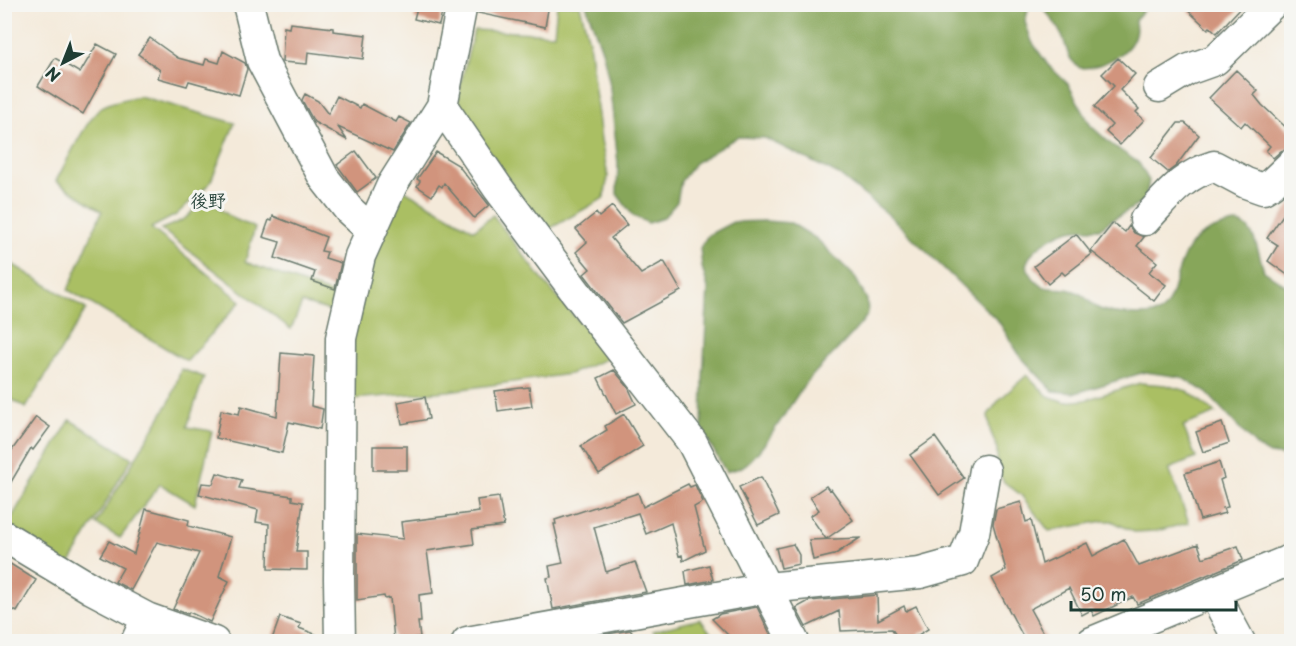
<svg xmlns="http://www.w3.org/2000/svg" width="1296" height="646" viewBox="0 0 1296 646" font-family="'Playpen Sans','Klee One',sans-serif">
	<rect width="100%" height="100%" fill="#f6f6f2"/>
	<filter id="ink" filterUnits="userSpaceOnUse"><feTurbulence type="fractalNoise" baseFrequency=".0167" numOctaves="2"/><feDisplacementMap in="SourceGraphic" scale="12" xChannelSelector="R" yChannelSelector="G"/><feConvolveMatrix kernelMatrix="1 2 1 2 8 2 1 2 1" color-interpolation-filters="sRGB"/></filter>
	<filter id="wash" filterUnits="userSpaceOnUse"><feTurbulence type="fractalNoise" baseFrequency=".008" numOctaves="4" result="noise"/><feDisplacementMap in="SourceGraphic" scale="24" xChannelSelector="R" yChannelSelector="G"/><feGaussianBlur stdDeviation="1.35" result="paint"/><feColorMatrix in="noise" values="0 0 0 0 0 0 0 0 0 0 0 0 0 0 0 0 0 1.4 0 .05"/><feComposite in="paint" operator="in"/></filter>
	<g filter="url(#wash)">
		<rect width="100%" height="100%" fill="#f4eada"/>
		<path fill="#aabf64" stroke="#647e4c" stroke-width="1.5" d="M557,5h23l9,36 12,99 7,36 -4,22 -60,34 -86,-127 2,-19 14,-56 80,4z
			M139,96l96,27 -25,60 -34,32 -25,13 90,73 -54,60 -119,-71 34,-79 -46,-30c10,-18 31,-63 46,-74 11,-7 25,-8 37,-11z
			M401,188l73,42 19,-15 52,68 66,74 -41,17 -122,17 -95,8 -1,-82z
			M204,196l28,22 23,10 -10,34 93,34 -3,16 -33,-9 -11,26 -130,-100c25,-9 28,-11 43,-33z
			M12,264l74,45 -60,99 -21,-13v-118z
			M181,369l23,8 -17,50 25,4 -17,74 -35,-21 -40,54 -24,-14 75,-125z
			M1027,375l21,21 17,6 20,-2 55,-17 26,2 21,6 29,22 -33,13 13,32 -27,11 20,54 -33,8 -22,1 -22,-11h-9l-54,10 -28,-36 -17,-13 -7,-12v-22l-7,-18 -2,-15 11,-15z
			M70,420l62,38 -63,107 -63,-38z
			M700,619l17,22h-56l-8,-10z"/>
		<path fill="#87a65a" stroke="#537247" stroke-width="1.5" d="M586,5h562l-13,15c0,4 2,10 0,14 -5,21 -35,34 -55,34 -16,-13 -10,-15 -18,-32 -6,-12 -13,-22 -22,-31l-11,1 -4,16 7,20 16,23 20,19 23,42 20,18 28,19 10,18 -4,20 -32,18 -14,10c-26,-1 -33,-1 -55,14 -10,7 -14,11 -18,22 17,38 32,14 56,30 6,4 11,12 18,14 11,5 53,10 63,1 5,-4 8,-14 10,-20 10,-34 12,-53 50,-64 4,-1 9,-3 13,-3 19,-1 23,34 28,48l27,18v166l-6,1 -16,-2 -12,-7 -50,-54 -26,-16 -36,-5 -69,21 -23,-2 -33,-35 -21,-34 -109,-106 -51,-41 -74,-37 -28,-1 -42,26 -14,18 -4,21 -14,16 -15,5 -15,-7 -16,-22 1,-31 -9,-83 -6,-27z
			M765,221l26,2 26,16 38,38 12,23 1,14c-18,26 -42,45 -62,69 -16,20 -45,75 -66,85 -4,2 -9,2 -14,4l-24,-42 1,-52 5,-90 -6,-21 -2,-19 8,-13 25,-13z"/>
		<g id="blocks">
			<path fill="#d1947d" d="M418,4h26l-5,21 -25,-6z
				M479,4h70l-4,23 -67,-14z
				M1181,4h63l-27,29 -7,-6 -2,2z
				M290,23l43,5v3l33,4 -3,24 -55,-7 -1,12 -25,-2 2,-35 5,1z
				M150,38l28,20 26,7 2,-6 13,4 4,-12 22,12 2,6 -8,26 -50,-14 -2,5 -29,-8 2,-8 -22,-16z
				M97,44l19,10 -33,60 -45,-28 17,-28 25,15z
				M1118,58l17,16 -15,16 19,19 -3,3 8,8 -24,25 -14,-13 6,-7 -18,-18 20,-21 -12,-12z
				M1236,70l22,21 -4,4 8,10 30,28v14l-11,4 -8,7 -7,-7 4,-5 -25,-24 -4,5 -32,-29z
				M305,94l13,7 10,13 9,-18 23,12 2,-4 34,18 3,-5 12,6 -18,29 -55,-25 9,13 -33,-18 -12,-22z
				M1178,123h7l14,12 -23,31 -8,6 -17,-14z
				M356,151l20,27 -19,14 -20,-27z
				M436,152l22,13 31,40 -15,13 -30,-35 -2,4 -3,-2 -7,11 -15,-10 3,-5 -3,-2z
				M1292,202v76l-24,-17 10,-16 -11,-7z
				M612,206l15,19 -16,13 30,36 23,-13 17,30 -59,32 -38,-49 6,-5 -14,-17 11,-10 -11,-13 20,-16 3,4z
				M273,216l53,21 -5,14 6,1 -2,6 16,5 -6,26 -23,-8 3,-9 -40,-14 5,-16 -17,-5 6,-17 3,1z
				M1113,223l12,9 4,-6 5,7 10,4 -7,9 20,16 -8,10 17,13 -12,16 -63,-50z
				M1076,234l16,20 -27,21 -3,-3 -14,12 -14,-18z
				M281,353l33,3 -3,50 12,3 -3,20 -31,-7 -7,31 -66,-15 5,-28 18,4 2,-8 36,10z
				M614,370l14,17 8,17 -20,10 -18,-36z
				M529,387l3,19 -34,5 -3,-20z
				M425,397l4,22 -27,5 -4,-22z
				M624,414l19,32 -44,28 -18,-28 26,-16 -2,-4z
				M36,417l14,10 -17,23 -2,-2 -27,46v-33z
				M1222,423l7,20 -26,9 -7,-20z
				M935,437l29,41 -25,17 -29,-40z
				M373,446h34v24h-34z
				M1219,462l5,16 -4,2 8,27 -5,1 2,5 -25,7 -15,-47z
				M217,473l25,7 -3,8 53,8v4l11,2 -7,50h11v18l-39,-1 1,-45 -13,-2 2,-12 -59,-16 3,-11 11,1z
				M761,477l18,38 -21,10 -19,-38z
				M688,484l2,3 5,-2 8,17 -9,5 11,43 -22,11 -1,-6 -3,1 -8,-33 -25,11 -8,-21 -44,14 12,45 29,-10 11,30 -93,17 -6,-31 4,-1 -2,-11 14,-3 -9,-39h2l-1,-4 83,-27 5,14z
				M826,486l3,4 2,-1 22,31 -27,19 -16,-23 9,-6 -9,-13z
				M499,497l5,29 -32,4 2,14 -47,7 6,42 -14,2 2,27h-3l2,15 -26,3 -4,-42 -5,1 -1,-3 -27,4v-66l46,5 -2,-17 78,-10 -2,-12z
				M1021,502l5,20 5,-2 11,44 45,-21 6,13 31,-17 15,27 59,-22 5,14 35,-12 5,14 -106,44 -4,-7 -39,19 -3,-6 -9,5 -13,-27 -39,21 18,33h-22l-34,-64 14,-8 -13,-46 3,-15z
				M146,509l43,11 -1,6 43,11 -12,39 10,5 -19,41 -21,-10 -1,2 -15,-5 26,-56 -42,-11 -26,48 -16,-8 8,-14 -23,-12 9,-15 25,13z
				M860,538l-26,17 -21,5 -4,-20z
				M793,544l6,11v9l-18,4 -5,-20z
				M4,560l32,20 -19,32 -13,-8z
				M709,565l4,15 -26,5 -2,-14z
				M877,595l1,25 26,-14 2,5 10,-5 12,23 -21,13h-7l-8,-13 -51,2 -2,-20 -33,16 -10,-19 13,-7z
				M757,607l17,35h-39l-23,-23 8,-5z
				M280,617l21,7 -2,4 24,9v5h-52z
				M630,630l10,12h-61l3,-3z"/>
		</g>
	</g>
	<g filter="url(#ink)">
		<use href="#blocks" fill-opacity="0" stroke="#6a7a6e" stroke-width="1.5"/>
		<g fill="none" stroke-linecap="round" stroke-linejoin="round">
			<g stroke="#6a7a6e" stroke-width="33">
				<path id="minor" d="M248,4l14,57 62,117 25,32 22,20
					M1159,87l28,-17 28,-10 57,-56
					M442,106l56,82 77,103 117,151 102,200
					M1145,220c23,-24 36,-44 69,-54l32,17 17,6 8,-5 21,-20
					M4,536l88,53 55,29 67,24
					M1213,592l27,50
					M136,642l11,-24
					M340,642l-1,-63 2,-241 19,-82 32,-71 50,-79 20,-102
					M467,642l300,-54 153,-15 43,-12 11,-28 11,-63
					M1092,642l200,-83"/>
			</g>
			<use href="#minor" stroke="#fff" stroke-width="30"/>
		</g>
	</g>
	<g text-anchor="middle" stroke-width="6" stroke-linejoin="round" paint-order="stroke">
		<g font-size="18" font-weight="bold" fill="#1f3d34" stroke="#f6f6f2">
			<text x="208" y="207">後野</text>
		</g>
	</g>
	<rect width="1296" height="646" fill="none" stroke="#f6f6f2" stroke-width="24"/>
	<g transform="translate(63 63) rotate(222)" stroke="#f6f6f2" stroke-width="4.5" paint-order="stroke">
	<path d="M0-4.5L10 22L0 15L-10 22Z" fill="#1f3d34"/>
	<text y="-9" font-size="16" font-weight="bold" text-anchor="middle" fill="#1f3d34">N</text>
	</g>
	<path d="M1071 601v9h165v-9" fill="none" stroke="#1f3d34" stroke-width="3"/>
	<text x="1080" y="601" font-size="18" fill="#1f3d34" stroke="#f6f6f2" stroke-width="4.5" paint-order="stroke">50 m</text>
</svg>
